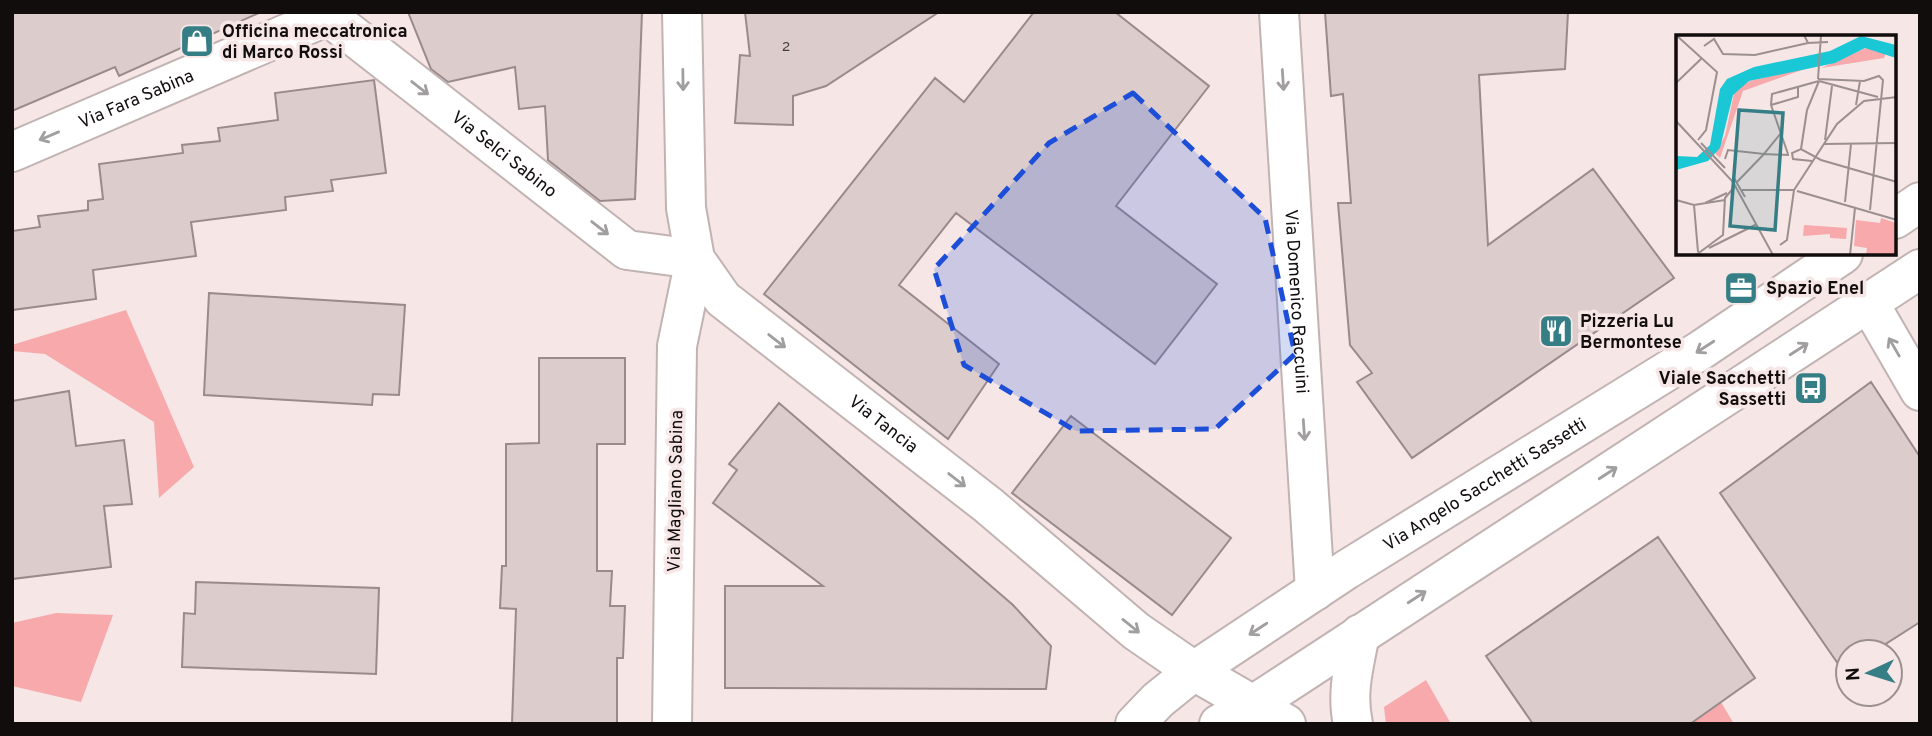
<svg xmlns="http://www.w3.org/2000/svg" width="1932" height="736" viewBox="0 0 1932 736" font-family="Overpass,sans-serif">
	<rect width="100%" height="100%" fill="#f6e6e6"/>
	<path fill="#f7a9ab" d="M126,310l68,157 -35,31 -5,-76 -109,-68 -33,-3v-6z
		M56,613l57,2 -32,87 -69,-16v-63z
		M1426,680l25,44h-65l-2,-17z
		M1721,702l13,22h-44z"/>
	<path fill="#dccccc" stroke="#998a8b" stroke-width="2" d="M12,12h249l-142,64 -4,-9 -103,44z
		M408,12h234l-7,187 -35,2 -52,-41 -3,-54 -26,3 -4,-42 -67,15 -17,-13z
		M745,12h194l-113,74 -33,10v29l-58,-2 5,-68 10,1z
		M1034,12h81l94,74 -93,120 101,78 -62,80 -199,-151 -57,72 100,79 -51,75 -184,-145 171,-216 29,24z
		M1325,12h243l-3,57 -86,6 9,170 105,-76 81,109 -262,180 -55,-76 15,-9 -22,-28 -12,-142h13l-8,-109 -12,2z
		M374,80l12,93 -55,7 2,11 -48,6 1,13 -95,12 5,34 -103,14 3,29 -84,11v-79l28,-4 -2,-11 50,-6v-9l15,-2 -4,-35 84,-11 -1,-8 38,-4 -2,-13 60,-8 -3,-27z
		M209,293l196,12 -6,90 -26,-1 -1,11 -168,-10z
		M539,358h86v86h-28v127h15l-2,35h15l-2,52h-6v66h-105l4,-115 -16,-1 2,-42h4v-122l33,-1z
		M1871,382l49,75v165l-47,30h-25v16l-5,3 -123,-178z
		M69,391l7,55 48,-6 8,64 -28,2 7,61 -99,12v-178z
		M779,403l234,202 38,41 -5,43 -321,-1v-102h98l-110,-83 24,-33 -8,-6z
		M1071,416l160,122 -59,77 -160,-122z
		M1658,537l97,141 -65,46h-157l-47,-68z
		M196,582l183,6 -3,86 -194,-7 2,-54 11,1z"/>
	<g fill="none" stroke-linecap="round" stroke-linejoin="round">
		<g stroke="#c2b3b3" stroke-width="42">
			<g id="street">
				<path id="s1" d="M682,12l4,196 9,51 28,40 265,206 148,126 58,40"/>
				<path id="s2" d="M1279,12l36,579"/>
				<path id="s3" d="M328,16l299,234 68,9 -18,87 -5,378"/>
				<path id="s4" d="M12,152l325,-140"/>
				<path d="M1869,303l51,88"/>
			</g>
		</g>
		<g stroke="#c2b3b3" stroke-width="42">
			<g id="secondary">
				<path d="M1895,219l25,-17"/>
				<path d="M1194,671l92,53"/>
				<path id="s5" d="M1135,724l23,-24 36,-29 152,-101 355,-220 142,-96"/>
				<path d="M1219,724l34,-19 667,-436"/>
				<path d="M1353,724c-7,-31 1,-59 7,-90"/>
			</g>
		</g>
		<use href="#street" stroke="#fff" stroke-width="38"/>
		<use href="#secondary" stroke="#fff" stroke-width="38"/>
	</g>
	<defs><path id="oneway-shaft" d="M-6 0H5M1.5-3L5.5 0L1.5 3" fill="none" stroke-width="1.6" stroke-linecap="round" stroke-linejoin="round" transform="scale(1.75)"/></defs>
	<g stroke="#a09e9e">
		<use href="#oneway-shaft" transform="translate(683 80) rotate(89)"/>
		<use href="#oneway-shaft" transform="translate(1283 80) rotate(86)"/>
		<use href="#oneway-shaft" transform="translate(420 88) rotate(38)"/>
		<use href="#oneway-shaft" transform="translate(49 136) rotate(157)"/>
		<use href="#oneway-shaft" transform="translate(600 228) rotate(38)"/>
		<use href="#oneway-shaft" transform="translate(777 341) rotate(38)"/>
		<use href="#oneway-shaft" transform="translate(1705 347) rotate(147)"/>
		<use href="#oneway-shaft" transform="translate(1894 347) rotate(-120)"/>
		<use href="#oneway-shaft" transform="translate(1799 349) rotate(-33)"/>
		<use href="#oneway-shaft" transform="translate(1304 430) rotate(86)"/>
		<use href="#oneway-shaft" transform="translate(1608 473) rotate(-33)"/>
		<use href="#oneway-shaft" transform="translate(957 480) rotate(38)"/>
		<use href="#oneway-shaft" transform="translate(1417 597) rotate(-33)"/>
		<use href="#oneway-shaft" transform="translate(1131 626) rotate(39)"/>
		<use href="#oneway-shaft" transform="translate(1258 629) rotate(147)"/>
	</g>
	<path fill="#1d4ed8" fill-opacity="0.2" stroke="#1d4ed8" stroke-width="5" stroke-dasharray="14 9" stroke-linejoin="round" d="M1133,93l132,125 30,136 -80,75 -139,2 -112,-66 -30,-96 115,-126z"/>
	<defs>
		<g id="shop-square" transform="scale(1.75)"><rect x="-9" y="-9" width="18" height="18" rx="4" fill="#367e85" stroke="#f6e6e6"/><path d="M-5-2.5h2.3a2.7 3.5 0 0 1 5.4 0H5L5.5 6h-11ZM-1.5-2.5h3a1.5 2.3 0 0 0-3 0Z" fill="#fff"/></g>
		<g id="office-square" transform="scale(1.75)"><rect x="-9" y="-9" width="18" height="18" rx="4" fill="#367e85" stroke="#f6e6e6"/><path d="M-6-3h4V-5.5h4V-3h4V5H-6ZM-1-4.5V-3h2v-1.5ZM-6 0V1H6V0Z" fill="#fff"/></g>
		<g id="restaurant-square" transform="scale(1.75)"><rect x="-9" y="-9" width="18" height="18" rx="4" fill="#367e85" stroke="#f6e6e6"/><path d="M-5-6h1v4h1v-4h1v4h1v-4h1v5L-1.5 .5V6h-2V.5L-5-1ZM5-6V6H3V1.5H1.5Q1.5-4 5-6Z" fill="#fff"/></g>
		<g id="bus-square" transform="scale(1.75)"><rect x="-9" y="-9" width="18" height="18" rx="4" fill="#367e85" stroke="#f6e6e6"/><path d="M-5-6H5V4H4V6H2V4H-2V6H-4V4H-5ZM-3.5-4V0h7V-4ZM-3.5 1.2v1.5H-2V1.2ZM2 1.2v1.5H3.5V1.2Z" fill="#fff"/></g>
	</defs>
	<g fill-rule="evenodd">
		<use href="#shop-square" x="197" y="41"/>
		<use href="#office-square" x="1741" y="288"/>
		<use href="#restaurant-square" x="1556" y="331"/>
		<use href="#bus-square" x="1811" y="388"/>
	</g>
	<g text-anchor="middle" stroke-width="7" stroke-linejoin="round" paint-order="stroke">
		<g font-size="14" fill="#443d3d">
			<text x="786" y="51">2</text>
		</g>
		<g font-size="18" font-weight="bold" fill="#120d0d" stroke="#f6e6e6" text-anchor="start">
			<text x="222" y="37">Officina meccatronica<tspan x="222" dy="21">di Marco Rossi</tspan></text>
			<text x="1766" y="294">Spazio Enel</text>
			<text x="1580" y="327">Pizzeria Lu<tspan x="1580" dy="21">Bermontese</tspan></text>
			<text x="1786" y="384" text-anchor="end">Viale Sacchetti<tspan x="1786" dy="21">Sassetti</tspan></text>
		</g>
		<g font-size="18" fill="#120d0d" stroke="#f6e6e6">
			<text dy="6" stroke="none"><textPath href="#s4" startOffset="135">Via Fara Sabina</textPath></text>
			<text dy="6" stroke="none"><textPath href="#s3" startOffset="224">Via Selci Sabino</textPath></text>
			<text dy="6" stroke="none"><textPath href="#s2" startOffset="290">Via Domenico Raccuini</textPath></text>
			<text dy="6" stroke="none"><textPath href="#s1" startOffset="500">Via Tancia</textPath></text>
			<text dy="6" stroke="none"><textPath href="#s5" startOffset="425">Via Angelo Sacchetti Sassetti</textPath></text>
			<text transform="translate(675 491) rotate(-89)" y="6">Via Magliano Sabina</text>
		</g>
	</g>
	<g transform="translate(1676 35)">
		<rect width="220" height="220" fill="#f6e6e6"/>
		<path d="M190,13l20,5 -2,5 -63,10zM140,30l-73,26 -23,67 -5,-5 10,-17 10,-47 15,-8zM205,183l15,5v32h-30l1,-7 -13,-2 2,-26 24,3zM128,190l43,3 -1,11 -16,-1v-4l-27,2z" fill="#f7a9ab"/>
		<path d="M185,1l35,9v13l-31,-10 -30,15 -86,18 -16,14 -13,53 -12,13 -32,9v-14l21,1 13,-12 10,-56 7,-10 27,-12 76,-16z" fill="#1ac7d4"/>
		<path fill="none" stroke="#9b8f8f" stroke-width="2" d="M0,0l41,37 -11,58 -8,10M128,0l4,8 20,-1M28,11l10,-7 9,15 32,1 53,-12M142,44l46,2 15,-5 4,4 -13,130M142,44l3,-44M143,46l59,16M0,48l26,-25M95,70l27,-8v-10M180,70l4,-24M0,86l57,61 40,73M149,105l7,-54M25,108l24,25M148,109l73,-1M125,114l6,-39 12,-29M112,119l-17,-49 1,-11 47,-13M49,124l3,-9 36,4 17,-21M136,126l-19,-2 -1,-6 9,-4 20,11 76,22M58,143l11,19M61,147l27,-28 25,1M66,155h52M121,156l100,29M0,165l18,5 31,-5M169,167l6,-58M29,168l22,-10M18,170l4,47M104,210l7,-5 7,-50 43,-66 27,-23 33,-4M33,213l48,-24M20,220l27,-20 2,-37 11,-13M111,220h35M174,220l5,-47"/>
		<path fill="#367e85" fill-opacity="0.15" stroke="#367e85" stroke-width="3.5" d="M63,75l44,3 -8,117 -45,-4z"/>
		<rect width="220" height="220" fill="none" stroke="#120d0d" stroke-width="3.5"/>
	</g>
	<rect width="1932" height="736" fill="none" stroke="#120d0d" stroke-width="28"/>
	<g transform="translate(1869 673) rotate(266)"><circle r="33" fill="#f6e6e6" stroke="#9b8f8f" stroke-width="2"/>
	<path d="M0-5L12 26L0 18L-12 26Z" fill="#367e85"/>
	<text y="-10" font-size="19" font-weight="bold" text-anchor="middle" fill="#120d0d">N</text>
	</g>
</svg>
